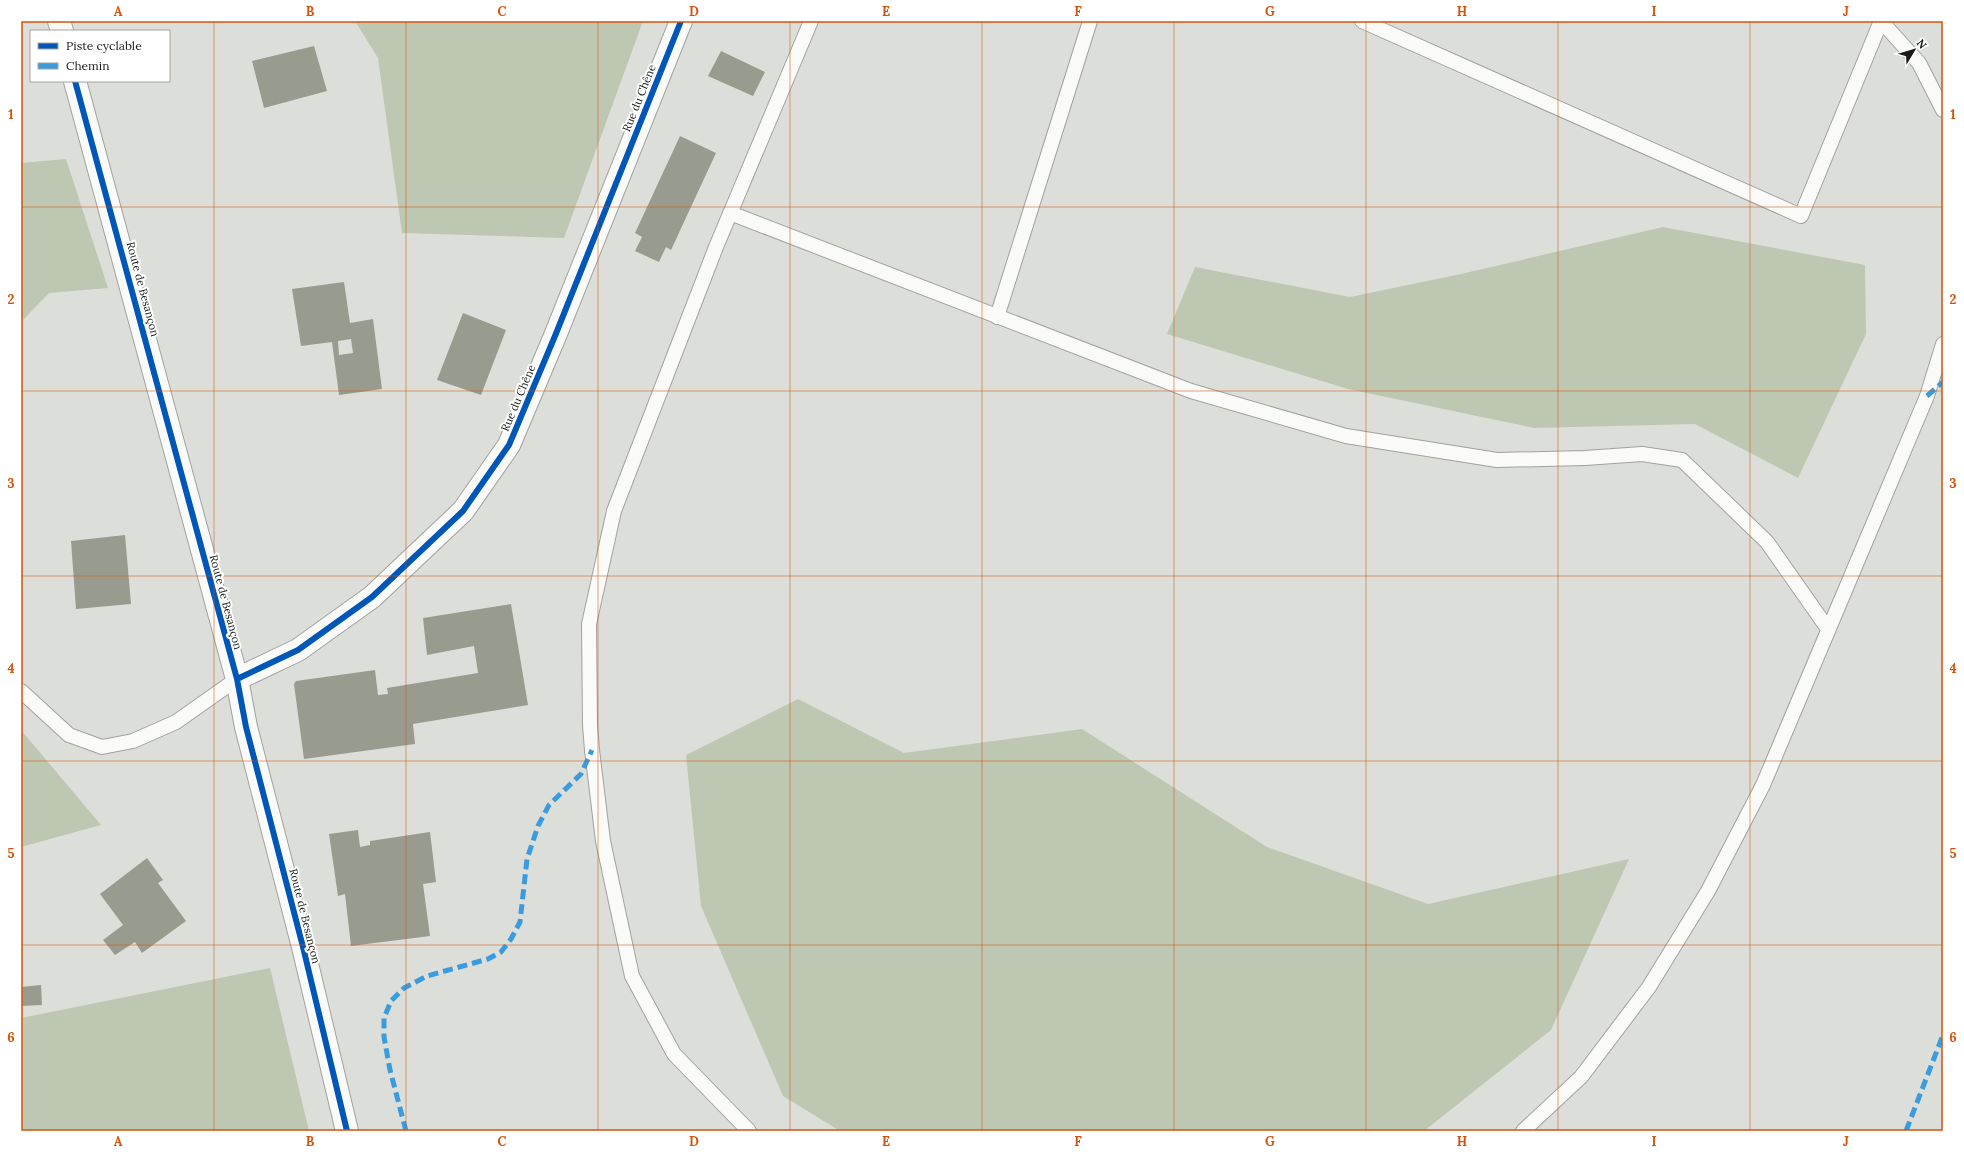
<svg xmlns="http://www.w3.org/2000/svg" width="1964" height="1152" viewBox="0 0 1964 1152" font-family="Lora,serif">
	<rect width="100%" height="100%" fill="#dcdfd9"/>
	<path fill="#bec7b2" d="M355,21h288l-79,217 -162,-5 -24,-175z
		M66,159l42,129 -59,5 -28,29v-159z
		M1663,227l202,38 1,69 -68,144 -103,-54 -161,4 -186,-39 -181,-55 28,-67 155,30 111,-23z
		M798,699l106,54 178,-24 185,118 161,57 201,-45 -78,171 -127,101h-584l-57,-35 -82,-190 -15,-151z
		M21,730l80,95 -80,22z
		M270,968l39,163h-288v-113z"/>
	<path fill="#979c8f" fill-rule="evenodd" d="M314,46l13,45 -63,17 -12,-47z
		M721,51l44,21 -12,24 -45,-20z
		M680,136l36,17 -45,97 -5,-3 -7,15 -24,-11 7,-14 -7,-4z
		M344,282l6,41 23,-4 9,70 -43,6 -7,-53 -31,4 -9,-57zM351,339l2,14 -14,2 -1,-14z
		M463,313l43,17 -25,65 -44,-15z
		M125,535l6,69 -55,5 -5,-68z
		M511,604l17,101 -115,19 2,20 -111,15 -10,-75 2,-3 79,-11 3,25 10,-1 -1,-6 91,-15 -4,-27 -47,9 -4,-37z
		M358,830l2,17 10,-2v-4l60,-9 6,50 -13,2 7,52 -79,10 -6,-52 -7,2 -9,-62z
		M147,858l16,22 -5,3 28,38 -44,32 -7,-11 -20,13 -12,-15 20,-15 -23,-31z
		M41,985l1,20 -21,1v-19z"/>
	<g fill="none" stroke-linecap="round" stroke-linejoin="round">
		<g stroke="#a1a29e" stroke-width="16">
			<path id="service" d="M1362,21l439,195 80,-195
				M1881,21l38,42 24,47
				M730,213l461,178 155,45 151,24 88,-2 57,-4 40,6 85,82 61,87
				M997,317l93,-296
				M21,691l48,44 33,12 31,-6 43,-19 61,-43
				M749,1131l-75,-77 -42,-78 -29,-135 -11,-91 -2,-25 -1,-101 25,-113 102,-264 95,-226
				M1523,1131l58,-54 68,-90 59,-96 55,-106 164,-389 16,-52"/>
		</g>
		<g stroke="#a1a29e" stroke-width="24">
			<path id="minor" d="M59,21l3,10
				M75,81l162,598 9,48 57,220 44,184
				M237,679l61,-29 74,-53 91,-86 46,-66 46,-109 126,-315"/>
		</g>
		<use href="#service" stroke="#fafaf9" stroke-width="14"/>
		<use href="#minor" stroke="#fafaf9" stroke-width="22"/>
		<path stroke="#3b9bdf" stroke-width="5" stroke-dasharray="10 5" stroke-linecap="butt" d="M1927,396l16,-14
			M406,1131l-16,-61 -6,-33v-19l7,-17 13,-13 23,-12 61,-17 13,-7 10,-13 9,-17 7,-63 11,-33 11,-21 32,-31 11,-24
			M1906,1131l37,-96"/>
		<g stroke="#fff" stroke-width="8">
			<path id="cycleway" d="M75,81l162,598 9,48 57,220 44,184
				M237,679l61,-29 74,-53 91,-86 46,-66 46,-109 126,-315"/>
		</g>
		<use href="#cycleway" stroke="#0057b8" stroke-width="6"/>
	</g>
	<path fill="none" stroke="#d3530d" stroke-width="1" stroke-opacity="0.55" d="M214,21v1110M406,21v1110M598,21v1110M790,21v1110M982,21v1110M1174,21v1110M1366,21v1110M1558,21v1110M1750,21v1110M21,207h1922M21,391h1922M21,576h1922M21,761h1922M21,945h1922"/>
	<g text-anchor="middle" stroke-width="4" stroke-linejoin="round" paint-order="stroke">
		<g font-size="11" fill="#191b17" stroke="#fff">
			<text transform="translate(639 98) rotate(-68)" y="4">Rue du Chêne</text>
			<text transform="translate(143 289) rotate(75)" y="4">Route de Besançon</text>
			<text transform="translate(518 398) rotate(-67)" y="4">Rue du Chêne</text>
			<text transform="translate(226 602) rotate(75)" y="4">Route de Besançon</text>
			<text transform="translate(305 916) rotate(76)" y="4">Route de Besançon</text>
		</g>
	</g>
	<rect width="1964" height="1152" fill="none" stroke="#ffffff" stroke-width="44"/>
	<rect x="30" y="30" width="140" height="52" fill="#ffffff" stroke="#a3a4a2"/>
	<rect x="38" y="43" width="20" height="6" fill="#0057b8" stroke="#a3a4a2"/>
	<text x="66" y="50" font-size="12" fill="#191b17">Piste cyclable</text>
	<rect x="38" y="63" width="20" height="6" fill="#3b9bdf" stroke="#a3a4a2"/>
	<text x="66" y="70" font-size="12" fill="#191b17">Chemin</text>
	<g transform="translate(1914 50) rotate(52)" stroke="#ffffff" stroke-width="3" paint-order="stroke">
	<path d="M0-3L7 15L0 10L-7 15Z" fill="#191b17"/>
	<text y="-6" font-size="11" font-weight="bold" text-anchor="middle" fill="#191b17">N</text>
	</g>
	<rect x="22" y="22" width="1920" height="1108" fill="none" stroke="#d3530d" stroke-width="1.5"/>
	<g font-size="13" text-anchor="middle" font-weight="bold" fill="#d3530d">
		<text x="118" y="16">A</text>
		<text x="310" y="16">B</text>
		<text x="502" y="16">C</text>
		<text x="694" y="16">D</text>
		<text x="886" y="16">E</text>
		<text x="1078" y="16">F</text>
		<text x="1270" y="16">G</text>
		<text x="1462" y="16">H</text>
		<text x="1654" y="16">I</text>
		<text x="1846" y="16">J</text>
		<text x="11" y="119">1</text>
		<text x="1953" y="119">1</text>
		<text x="11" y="304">2</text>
		<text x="1953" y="304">2</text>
		<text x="11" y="488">3</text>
		<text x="1953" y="488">3</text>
		<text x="11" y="673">4</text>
		<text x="1953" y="673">4</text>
		<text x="11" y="858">5</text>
		<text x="1953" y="858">5</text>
		<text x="11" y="1042">6</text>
		<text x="1953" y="1042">6</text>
		<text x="118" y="1146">A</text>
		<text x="310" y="1146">B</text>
		<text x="502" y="1146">C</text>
		<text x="694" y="1146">D</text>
		<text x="886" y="1146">E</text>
		<text x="1078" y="1146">F</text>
		<text x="1270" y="1146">G</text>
		<text x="1462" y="1146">H</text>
		<text x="1654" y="1146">I</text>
		<text x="1846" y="1146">J</text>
	</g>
</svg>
